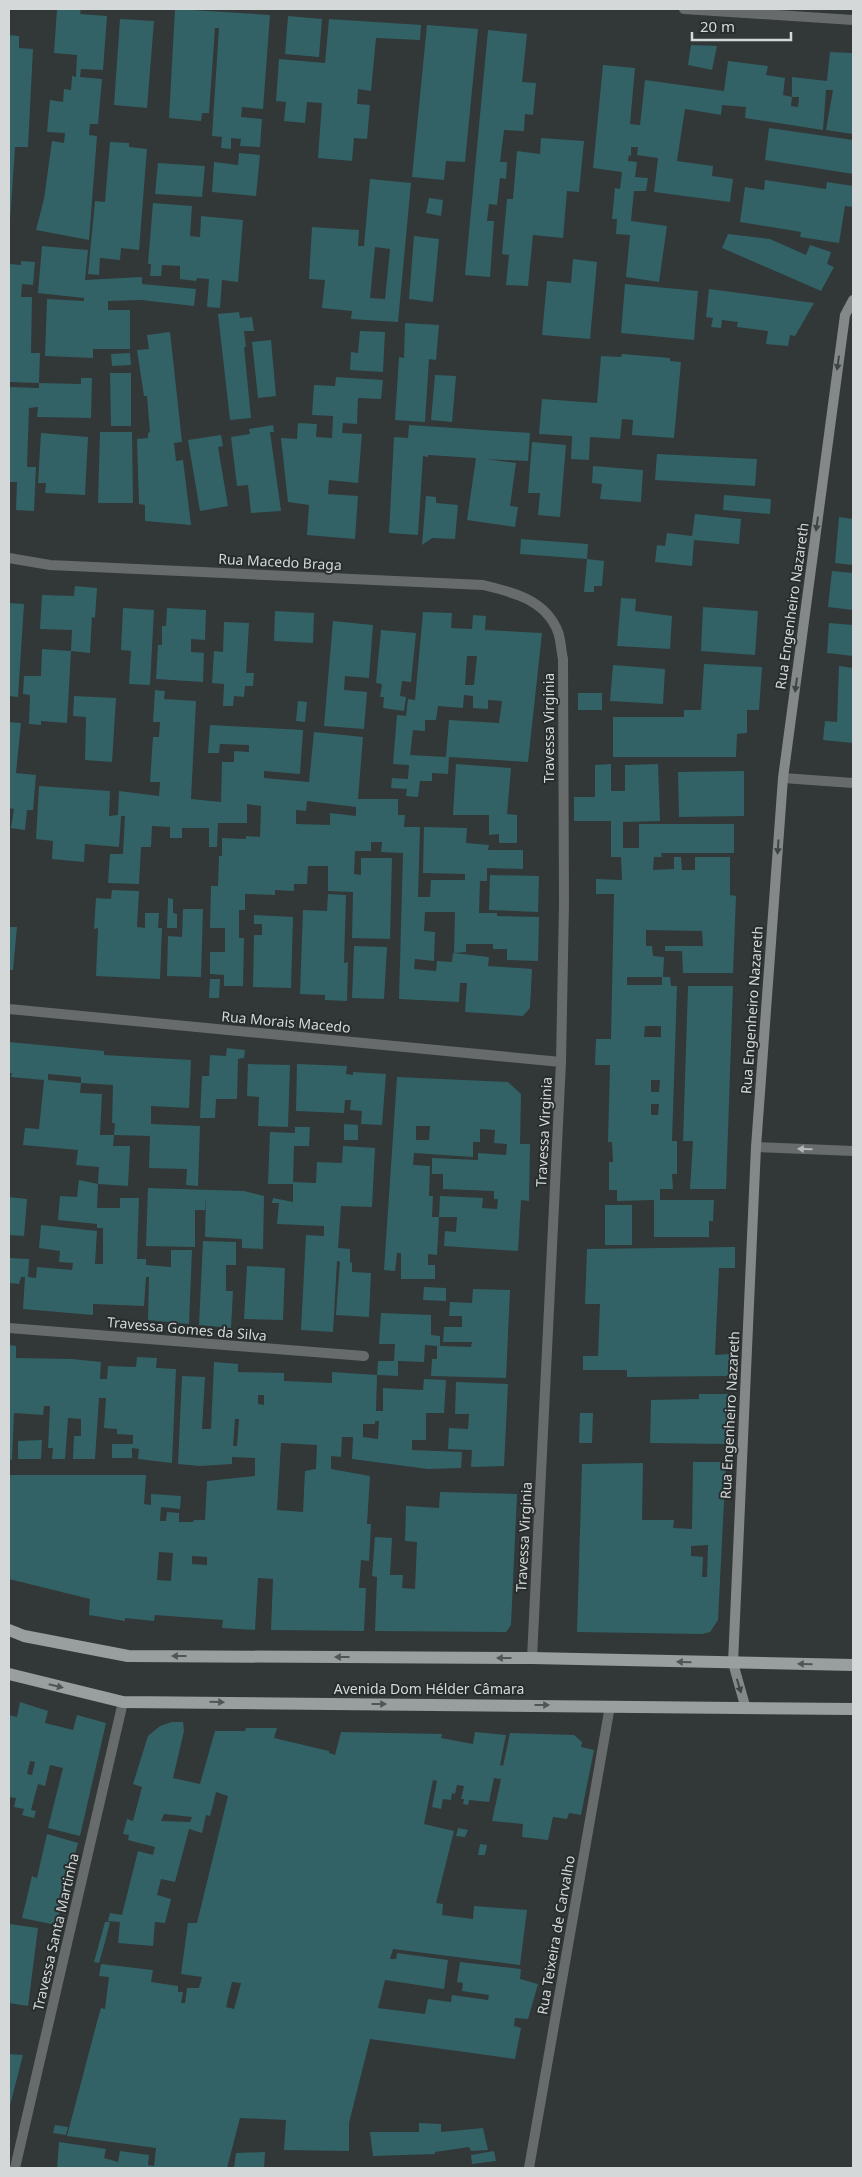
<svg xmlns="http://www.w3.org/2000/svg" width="862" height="2177" viewBox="0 0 862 2177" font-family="'Noto Sans',sans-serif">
	<rect width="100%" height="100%" fill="#323738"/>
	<path fill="#326266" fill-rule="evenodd" d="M57,9h24l-1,5 27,2 -4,54 -22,-1 -1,8 22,2 -4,45h-8l-1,11 8,1 -8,104 -53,-10 8,-31 8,-58 12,2 1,-10 -18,-1 3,-32 13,2 1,-13 7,1 1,-14 4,1 1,-22 -23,-2z
		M175,9l95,6 -7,94 -21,-2 -1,10 21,2 -2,28 -20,-1 1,-7 -10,-1v11l-10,-1 1,-11 -10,-1 7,-108h-4l-6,85h-7l-1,8 -32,-3z
		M288,16l34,3 -3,38 -34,-3z
		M120,19l34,2 -7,87 -33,-3z
		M329,19l92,6 -1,15 -44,-2 -5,53 -13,-2 -1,15 13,1 -3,34 -13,-1 -2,23 -34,-3 4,-55 -15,-1 -2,21 -21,-2 2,-19 -10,-1 3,-42 46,4z
		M427,25l51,4 -13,133 -19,-1 -2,19 -32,-3z
		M488,30l39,4 -5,48 14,1 -3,32 -8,-1 -1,17 -20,-1 -4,32h7l-1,17 -6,-1 -3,27 -8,-1 -2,17h7l-4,56 -25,-2z
		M9,35l10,1v12l14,1 -5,98h-13l-5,74z
		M691,45l26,1 -5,24 -24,-5z
		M830,52l23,1v81l-27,-4 7,-40h-7l-3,40 -78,-12 1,-11 -24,-2 -1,10 -36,-6 -8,52 36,5 -1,10 21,3 -3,23 -76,-10 4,-34 -21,-3 1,-8h-7v9l-2,-1 -1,6 9,1 -2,15 13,1 -2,13h-12l-3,30 36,5 -8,56 -33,-5 4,-42 -14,-1 1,-15h-5l3,-31 5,1 2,-17 -29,-4 10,-103 32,3 -5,56 10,1 5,-45 79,11 4,-30 40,5 -2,9 19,3 -2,17 9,2 -1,9 7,1 1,-10h-7v-20l35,4z
		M769,128l84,12v34l-88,-14z
		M541,138l43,3 -5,51 -12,-1 -4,47 -30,-3 -5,51 -22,-1 3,-30 -7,-1 5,-55h6l4,-48 23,3z
		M110,142l19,1v4l18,2 -8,101 -18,-2 -1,12 -20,-2 -1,17 -11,-1 7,-73 10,1z
		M239,153l21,2 -4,41 -44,-4 2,-30 24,3z
		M158,163l47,3 -3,31 -47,-3z
		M370,179l41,4 -13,139 -47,-3 1,-8 -30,-3 3,-28 -16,-1 3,-52 47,3 -1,16h6zM375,247l15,2 -5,50 -15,-1z
		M765,180l61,9 1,-7 26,4v21l-8,-1 -6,37 -39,-6 1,-5 -61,-10 5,-35 19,3z
		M429,198l14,2 -2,16 -15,-3z
		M153,203l39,3 -2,30 10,1 1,-21 42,4 -5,62 -16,-2 -2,28 -13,-1 2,-28 -12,-1 -1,3 -16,-2v-13l-18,-1 -1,11h-11l1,-12h-3z
		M728,234l42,5 36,16 4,-10 21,7 -4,12 7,3 -13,24 -99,-43z
		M414,236l25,3 -6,63 -24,-3z
		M42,246l46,4 -3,30 57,-3v7l54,5 -2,17 -53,-6 -33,1v9h22v39h-37v9l-48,-2 2,-57 37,2v-3l-46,-5z
		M573,259l24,3 -7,77 -48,-4 5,-54 24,2z
		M21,261l14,1 -2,23 -11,-1 -1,13h11l-1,56h9l-1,30 -30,-1v-118l12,1z
		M625,284l73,7 -4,49 -73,-7z
		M709,289l105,14 -19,33 -5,-1 -2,11 -22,-2 2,-13 -31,-4 1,-5 -16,-2 -1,8 -10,-1 2,-9 -7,-1z
		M239,312l1,6 12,-1 2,14h-10l2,16h-2l7,71 -21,2 -12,-106z
		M405,323l34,2 -3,35 -7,-1 -4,63 -30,-2 4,-63 5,1z
		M360,331l25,1 -2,40 -33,-2 1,-18 7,1z
		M170,332l12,110 -8,1 2,18 7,-1 8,65 -46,-4v-16l-6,-1 -2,-65 11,-1v-5l2,-1 -3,-36h-3l-7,-46 12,-1 -2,-14z
		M271,340l5,56 -18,2 -6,-56z
		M130,353l1,12 -19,1 -1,-12z
		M622,354l48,4v3l11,1 -7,76 -42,-3 1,-15 -11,-1 -2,20 -30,-2 -1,23 -18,-1 1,-23 -33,-2 3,-35 55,4 4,-47 20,1z
		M110,373h21v53h-20z
		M435,375l21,1 -4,46 -21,-2z
		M336,377l47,3 -2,19 -23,-1 -1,26 -14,-1 -1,10 20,1 -4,49 -29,-3 -1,14 30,2 -3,43 -48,-4 2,-30 -21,-3 -7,-64 16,1 1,-16 19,1 -1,13 16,1 1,-22 -21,-1 2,-30 21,1z
		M81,378h11l-1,40 -54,-1 1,-10 -9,1 -2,59h9l-2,44 -18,-1 1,-28h-8v-95l30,1v-5l42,1z
		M273,425l1,7h-4l11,79 -30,2 -3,-28 -11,1 -6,-49 19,-3 -1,-5z
		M409,425l121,8 -2,28 -43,-2 31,4 -6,43 8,1 -3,20 -48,-7 9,-62 -48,-3v2l-5,-1 -5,79 -29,-2 5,-96 14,1z
		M100,432h32l1,71h-35z
		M41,433l47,4 -3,58 -40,-2 1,-10h-8z
		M221,435l2,11 -5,1 10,59 -28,5 -12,-71z
		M532,442l34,3 -6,72 -22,-2 2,-22h-12z
		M657,454l100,5 -2,27 -100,-6z
		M593,466l50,4 -2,32 -41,-3 2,-15 -10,-1z
		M724,495l47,4 -1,15 -47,-4z
		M426,496l10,1v6l22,2 -3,34 -23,-1 -10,7z
		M695,514l46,5 -2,25 -45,-4 -2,26 -37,-4 2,-17 8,1 2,-13 25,3z
		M839,517l14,2v46l-18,-2z
		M521,539l67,5 -1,15 17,2 -2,25h-8v6h-10l3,-33 -67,-5z
		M832,571l21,2v37l-25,-3z
		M75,586l22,2 -2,30 -3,-1 -2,36 -19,-2 1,-21 -32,-1 2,-34 32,1z
		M621,598l15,1 -1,12 37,5 -2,33 -53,-3z
		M9,603l15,1 -6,93 -9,-1z
		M703,607l55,4 -3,44 -54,-4z
		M123,608l31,2 -4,75 -21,-1 2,-33 -10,-1z
		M167,608l39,2 -1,30 -14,-1v13l13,1 -1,29 -47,-3 2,-34h4v-19h4z
		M275,611l39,2 -1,30 -39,-2z
		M423,612l29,1 -1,15 21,1 1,-14 13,1 -1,14 57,3 -14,129 -79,-5 -1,17 -16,-1v8h-12l-2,16 -12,-1 1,-7 -16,-1 1,-10 16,1 1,-14 -16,-1 4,-49 9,1 2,-17 7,1zM467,656h10l-3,29h-9zM464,695l9,1v12l15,1v-9l14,1 -3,22 -50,-3 -3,37 -36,-2 3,-25 12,1v-11h11l2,-14 25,2z
		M333,621l40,4 -4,53 -24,-2 -1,14 23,2 -3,37 -40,-3z
		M224,622l25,1 -3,50h8l-1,13h-8l-1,11 -10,-1 -1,10h-10l1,-22 -12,-1 2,-32 9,1z
		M829,623l24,2v31l-26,-3z
		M381,630l35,3 -5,49 -9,-1 -2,15 6,1 -2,14 -21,-3 1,-11h-4l2,-13 -6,-1z
		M42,649l29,2 -4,72 -26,-2v4l-12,-1 1,-29 -7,-1 1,-18h17z
		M704,664l58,3 -3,43h-12v23l-10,1 -1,23h-123v-40h71v-7h17z
		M613,665l52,4 -2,35 -53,-3z
		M839,666l14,2v75l-30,-3 2,-19 12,1z
		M155,690l10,1 -1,8 32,2 -5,98 30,3 1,-40h12v-11l15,1v-7l-29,-1 -1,9h-11l2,-28 93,5 -3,44 -36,-3v7l45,4 5,-50 49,5 -5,62h40v16h7l-1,12h16l-2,70h12l1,-17h34v-6l-42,-1 1,-46 43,1 -1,15 23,2 -1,5h35v19l-36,-1v13h-7l-1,32h18v3l42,1 -1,44 -31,-1v-11h-14v-5h-27v8l-12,1 1,-41h-30l-1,19 11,1 -1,29 -19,-2 -1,10 22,2 1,-10 15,1 1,-9 36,4 -1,9 44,3 -2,39 -7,8 -58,-4 2,-29h-7l-1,19 -60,-3 4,-146 -22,-1 1,-10h-11v9h-16l-1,23 7,1v-17h31l-2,81 -38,-1 1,-46 -25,-1v-25h-20l-1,18h-13v7l-19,-1v5l-30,-1v16h-6v28h5l-1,48h-19v-11l-14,-1v-22h15v-24h-15l1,-42h7l1,-30h3v-18l24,1v-3l14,1 1,-31 -14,-2v19h-29l-1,24h-8v-19h-27v10h-12v-11l-18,-1 -1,21h-10l-2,37 -31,-1 2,-29h13l2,-38h-4l-2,31 -34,-3 -1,18 -32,-3 1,-18 -17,-2 3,-53 71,5 -1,25 9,-1 1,-24 40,5 1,-14h-10l3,-45h6l1,-15h-7zM307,801l49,6v9l-26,-3v12l-34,-1v-14l10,1z
		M578,693h24v17h-24z
		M74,696l42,2 -4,64 -27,-2 1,-43 -13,-1z
		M298,701l9,1 -2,20 -9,-1z
		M9,722l12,1 -5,50 20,2 -3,35h-6l-2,20 -14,-2 3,-19 -5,-1z
		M456,764l55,4 -4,46 10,1v28h-18v-9l-10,1v-20h-36z
		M611,764v27h14v-26l33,-1 2,57 -37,1v26h16v-24h95v29h-73l1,4h-8l-1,13 21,-1v-12h7l1,13h13v-13h35v38l6,1 -3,77h-50l-1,-22h-17v-5h38l-1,-15 -56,-1v16h6l1,10 11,1 -1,20h7l1,9h6l-5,155h5v33h-5l1,15h-13v11h54l-1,21h-4v16h-55v-37l-37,1v-11h-8v-28h4l-1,-20h-4l2,-77h-15l1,-26h15l3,-145h-18v-15l26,1 -1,-23h-10v-36h-37v-24h21v-32zM627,977h35v8h-35zM645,1026h16v11h-17zM651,1080h9l-1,12h-8zM651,1104h8l-1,11h-7z
		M744,771v45l-65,1 -1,-45z
		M490,875l49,1 -1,36 -49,-2z
		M112,890l27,1 -2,36 8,1v-15h14l-1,15h4l-2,51 -64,-3 2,-48 -4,1 2,-31 15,1z
		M328,894l18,1 -2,68 4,-1 -1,39 -22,-1v-5l-25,-1 3,-84 24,1z
		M168,898l5,1v14l4,1v14h-10z
		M183,909h20l-2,68 -34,-1 1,-40 14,1z
		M254,915l39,2 -2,71 -38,-1 1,-52h8v-11h-8z
		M9,927h8l-4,43h-4z
		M354,946l33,1 -3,52 -32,-1z
		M210,979h10l-1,19h-10z
		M688,986h45l-7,203h-36l3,-48h-10z
		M9,1042l95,9v4l87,5 -2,48 -38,-2v18l49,2 -2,60 -12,-1 1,-16 -38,-1 1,-32 -36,-1 1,-12h-3l1,-38 -32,-2v-6l-33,-3v6l33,3 -1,10 22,1 -2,41h14l-1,11h17l-2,40 -30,-2 1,-17 -23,-2 2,-15 -55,-5 2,-17 14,1 5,-49 -33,-3 1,-4h-3z
		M227,1048l18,2 -1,8 -6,1 -1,40h-21l-1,19h-15l2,-42h7l1,-21 16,1z
		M248,1064l42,1 -2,62 -30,-1 1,-29 -12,-1z
		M297,1064l50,2 -1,8 7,1v-3l33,2 -4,51 -21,-1 1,-13 -12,-1 1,-10h-6l-1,13 -48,-2z
		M397,1077l111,5 13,12 -1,50h10l-1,57 -8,-1 -3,51 -74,-5 1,-15 11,1 1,-15h-18l1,-21 43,2 -1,10 15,1 1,-10h-4v-8l-51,-2v-15h-11v-16l46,2v-7l28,2 1,-11 -13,-1 1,-13 -15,-1v13h-7v15l-59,-4 -1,12 17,1 -1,30h4l-1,21h7l-2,38 -9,-1v11h7v14h-34v-26h-4l-2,18 -11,-1zM416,1126h14l-1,14h-13z
		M344,1124l14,1v15h-14z
		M295,1127h15l-1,19h-15l-1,36 23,1 1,-21 25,1 1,-17 32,2 -3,59 -31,-1 -3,42 12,1v13l2,1v9l19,1 -2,44 -33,-2 4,-53 -3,-1 -4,71 -32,-2 5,-95 18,1v-10l-47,-2 2,-21h-7l1,-5 20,4v-18h-25l2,-52 25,1z
		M79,1180l19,4 -1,24h23v-10h19l-2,61h9v6l25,2v-17h21l-3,74 -41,-4 1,-43h-3l-2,29 -51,-2v11l-70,-6 2,-32h-4l-2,7 -10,-1v-25l20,1 -1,18 8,1 1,-11 35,3 1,-7 -14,-1 1,-11 -21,-3 2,-23 56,6 -2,33h8v-36h-6v-4l-39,-4 2,-24 17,1z
		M148,1188l96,3 20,5 -1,53 -21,-1v-9l-37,-2 1,-42 -1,15h-10v37l-49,-1z
		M9,1197l18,2 -3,37 -15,-1z
		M605,1205h27v40h-27z
		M203,1241l33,1v23h-10v26h7l-2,37 -32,-3z
		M735,1247v21h-16l-4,87 15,-1 -1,22 -102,1v-7h-44v-14h15l2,-52h-15l2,-55z
		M247,1266l38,2 -2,52 -39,-1z
		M424,1287l22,1v13l-23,-1z
		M473,1289l37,1 -4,88 -75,-2 1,-17h5v-13l-12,-1 -1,17 -26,-1v15l-21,-1 1,-14h16l1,-17h-16l2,-31 50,2v20l9,1v10l31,1 1,-5h-29l1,-15h18v-11h-13l1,-14 22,1z
		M9,1345l7,1v12l56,1 29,3 -1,17h7l1,-13 28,1 1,-10 20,1 -1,10 20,1 -4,94 -34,-4 1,-10 -7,-1v10h-20v-14h21v-9l-16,-1v-5l-13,-1 2,-30h-7l-4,61h-22l1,-23h7v-17l-13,-1 -3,41h-13l1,-11h-5l2,-42h-6l-1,9 -29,-2 -2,47 -3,-1z
		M214,1362l24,2v8l46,1v8l48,2v-11l45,3 -1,36h7v-23l40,2 1,-11 22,1 -2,33h-18v27h-14v10l50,2 -1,16 -33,1 -76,-10 1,-22h-11l-1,20 -10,-1v13l39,7 -3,48h4l-2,37 -8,-1 -2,28h7l-2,43 -93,-1 2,-51 -15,-1 -3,52 -33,-2 1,-8 -68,-5 -1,6 -29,-3v3l-36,-6 1,-16 -81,-20v-104h137l-2,29 7,1v-11l30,2 -1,13 -19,-2 -1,14h6l1,-9 12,1v9h14l1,-2h11l2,-39 48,-5v-18l-23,-1v7l-32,2 -22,-2 4,-88 23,1 -3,52h9zM258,1395h6v10l-6,-1zM235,1419h4l-2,27h-4zM375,1421h4l-1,18 -15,-2v-13h12zM281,1443l36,2 -1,24 -11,2 -2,41 -26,-2zM159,1552l14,1 -2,28 -14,-1zM192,1556l15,1v8l-15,-1z
		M456,1382l52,2 -4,82 -33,1 1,-17 -24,-1 1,-21 19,1 1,-15h-14z
		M699,1394h29l-2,50 -76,-1 1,-43 48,-1z
		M580,1413h13l-1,30h-13z
		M42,1440l-1,19h-23v-18z
		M693,1462h33l-8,158 -8,12 -8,2 -125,-2 5,-168 61,-1 -1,57h32l-1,8 19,1zM708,1545l-1,32h-5l1,-20 -12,-1v-10z
		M440,1492l77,2 -6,131 -5,7 -131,-1 2,-54 -5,-1 3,-39 17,1 -2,37h13l-1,13 13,1 2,-47 -12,-1 1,-35 33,2z
		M20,1702l28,9 -3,12 28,7 4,-15 29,8 -26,113 -32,-8 15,-60 -13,-3 -5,21 -7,-2 -7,26 5,1 -2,7 -12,-3 2,-6 -10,-2 2,-9 -7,-1v-82l8,2zM30,1761l5,1 -3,13 -5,-1z
		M172,1722h11l1,9 -11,47 27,6 15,-53h30l1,-3h31l-3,10 55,13v2l6,2 6,-23 101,2 -1,4 32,6 2,-12 31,3 -6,30 3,1 7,-33 64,2 8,7 -1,5 13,3 -13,65 -12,-2 -2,6 -14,-2 -5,23 -26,-3 1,-13 -31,-3 9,-42 -7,-1 -5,24 -20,-2 -1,5 -5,-1 1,-5h-3l3,-13 -7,-1 -2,9 -3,-1 -1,7 -8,-1 -2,10 -9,-2 5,-26 -4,-1 -9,44 30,7 -18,72 7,1 -1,11 31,4 1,-13 53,4 -7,55 -127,-16 -3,10h6l1,-6 51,7 -4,29 -59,-9 -7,28 47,6 3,-15 23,3 1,-7 36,5 1,-5 -27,-4 1,-8 -6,-1 3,-20 61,7 -1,10 18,5 -10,35 -13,-1 -1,8 7,2 -6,31 -145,-20 -21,84v28l-65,-1 2,-30 -46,-2 -13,50h-170l2,-26 47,7 -2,9 14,4 2,-11 29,4 -1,10 6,1 2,-18 -89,-12 30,-114 4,-14 4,1 4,-32 -10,-1 2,-12 52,6 -2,12 27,4v6h5l-2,11h4l2,-15h12l3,-11 -21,-3 7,-51h9l31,-127 -12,-4 -6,24 -4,-1 -4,18 -13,-4 -14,53 -14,-3 -4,16 14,4 -6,24 -10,-1 -2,24 -35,-3 2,-21 -12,-1 2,-8 12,2 16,-64 15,4 2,-8 -27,-7 1,-5 -6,-1 4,-15 6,2 9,-34 -9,-3 15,-48 12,-10zM164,1814l28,3 -2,5 -29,-1zM232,1982l9,1 -7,26 -8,-2z
		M458,1828l10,2 -3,7 -9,-1z
		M47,1834l31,9 -22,82 -34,-7 10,-42 5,2z
		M480,1844l7,1 -2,10h-7z
		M105,1922h5l-5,20 -6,21 -5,-1z
		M9,1924l29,4 -10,78 -19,-3z
		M9,2054l14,1 -14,54z
		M419,2123l22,1v8l42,-4 5,22 -17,1 -2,-4 -34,5v2l-62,2 -3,-24h49z
		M55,2125l13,2 -2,8 -13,-2z
		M494,2151l2,10 -24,3 -1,-9z
		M265,2152l-1,16h-30l2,-15z"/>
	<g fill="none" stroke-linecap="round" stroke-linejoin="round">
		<path stroke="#686b6b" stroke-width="10" d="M684,9l169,11
			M9,558l41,7 433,20c30,7 63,15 75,47 3,8 3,19 5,27l1,244 -3,159 -29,596
			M783,778l70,5
			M9,1009l552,53
			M756,1147l97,4
			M9,1328l355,28
			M15,2168l108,-466
			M529,2168l81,-462"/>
		<path stroke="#848888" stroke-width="10" d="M746,1709l-13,-46 23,-516 27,-369 62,-463 8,-15"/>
		<path stroke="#999e9f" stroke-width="12" d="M9,1630l15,6 104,20 404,2 321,7
			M9,1674l114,28 730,7"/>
	</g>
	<defs><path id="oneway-solid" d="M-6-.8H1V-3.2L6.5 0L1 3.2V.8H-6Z" transform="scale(1.25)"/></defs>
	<g fill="#3f4444">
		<use href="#oneway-solid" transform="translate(838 363) rotate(98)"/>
		<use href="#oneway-solid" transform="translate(817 524) rotate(98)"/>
		<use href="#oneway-solid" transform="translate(796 685) rotate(98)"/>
		<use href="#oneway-solid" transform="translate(778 847) rotate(94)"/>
		<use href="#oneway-solid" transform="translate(739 1686) rotate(73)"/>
	</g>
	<use fill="#b4b7b7" href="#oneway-solid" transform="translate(805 1149) rotate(-178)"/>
	<g fill="#505555">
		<use href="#oneway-solid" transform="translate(179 1656) rotate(-180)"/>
		<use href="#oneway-solid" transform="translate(342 1657) rotate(-180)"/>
		<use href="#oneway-solid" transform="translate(504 1658) rotate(-180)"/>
		<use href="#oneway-solid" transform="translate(684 1662) rotate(-179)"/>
		<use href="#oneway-solid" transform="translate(805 1664) rotate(-179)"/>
		<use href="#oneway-solid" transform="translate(56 1686) rotate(13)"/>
		<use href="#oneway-solid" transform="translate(217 1702) rotate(1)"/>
		<use href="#oneway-solid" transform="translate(379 1704)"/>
		<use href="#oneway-solid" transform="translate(542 1705)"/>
	</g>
	<g text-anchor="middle" stroke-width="4" stroke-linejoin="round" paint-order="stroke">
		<g font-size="14" fill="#d4d8d8" stroke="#282d2d">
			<text transform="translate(280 562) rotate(3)" y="5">Rua Macedo Braga</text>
			<text transform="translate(792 606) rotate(-82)" y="5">Rua Engenheiro Nazareth</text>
			<text transform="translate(549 728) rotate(-90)" y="5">Travessa Virginia</text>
			<text transform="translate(752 1010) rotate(-86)" y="5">Rua Engenheiro Nazareth</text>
			<text transform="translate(286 1022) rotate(5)" y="5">Rua Morais Macedo</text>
			<text transform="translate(544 1132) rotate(-87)" y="5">Travessa Virginia</text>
			<text transform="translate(187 1329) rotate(5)" y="5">Travessa Gomes da Silva</text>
			<text transform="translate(730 1415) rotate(-87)" y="5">Rua Engenheiro Nazareth</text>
			<text transform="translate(524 1537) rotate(-87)" y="5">Travessa Virginia</text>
			<text x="429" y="1694">Avenida Dom Hélder Câmara</text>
			<text transform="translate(56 1932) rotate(-77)" y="5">Travessa Santa Martinha</text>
			<text transform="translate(556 1935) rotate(-80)" y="5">Rua Teixeira de Carvalho</text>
		</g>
	</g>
	<rect width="862" height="2177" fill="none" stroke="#d4d8d8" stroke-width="20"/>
	<path d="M692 32v8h99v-8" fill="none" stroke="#d4d8d8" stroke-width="2.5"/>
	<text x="700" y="32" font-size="15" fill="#d4d8d8" stroke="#282d2d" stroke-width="4" paint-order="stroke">20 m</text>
</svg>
